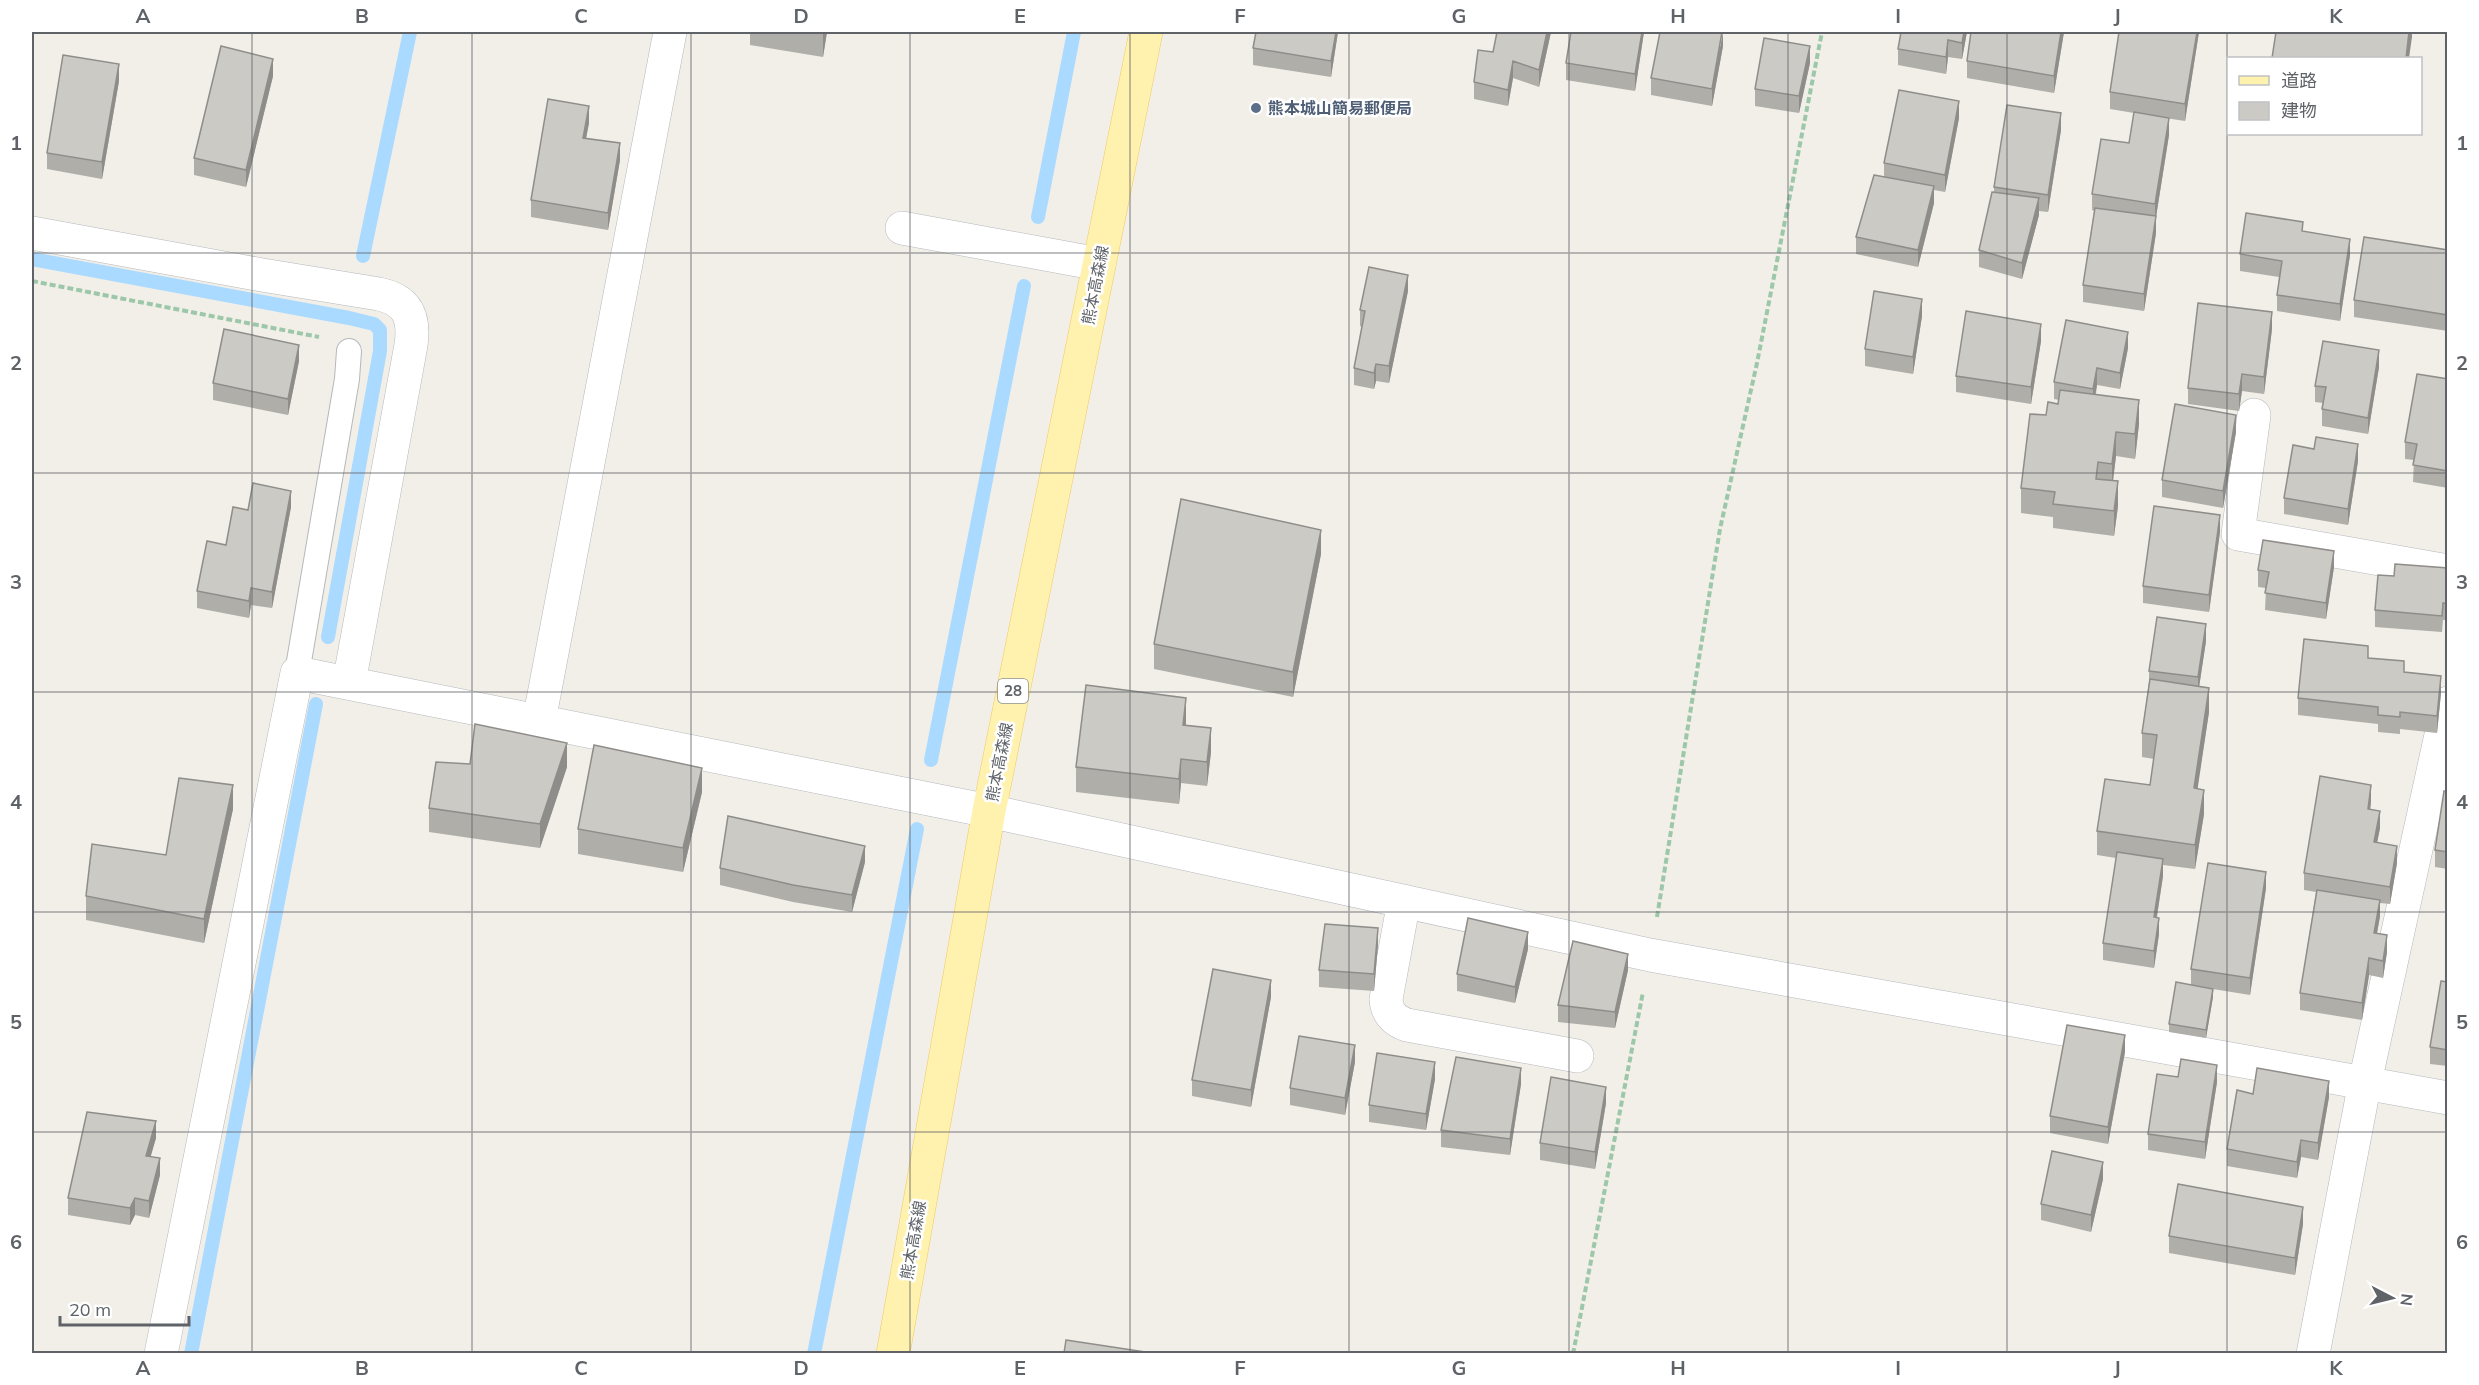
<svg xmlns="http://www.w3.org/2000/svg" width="2479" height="1385" viewBox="0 0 2479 1385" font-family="Mulish,'Noto Sans JP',sans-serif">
	<rect width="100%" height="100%" fill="#f1efe8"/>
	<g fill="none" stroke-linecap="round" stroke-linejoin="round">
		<path stroke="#aadaff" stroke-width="14" d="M1038,217l36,-185
			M363,256l47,-224
			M32,259l317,59 25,6 6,6v21l-52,286
			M931,760l93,-474
			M191,1354l125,-650
			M814,1354l103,-525"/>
		<g stroke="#b5b8bc" stroke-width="26">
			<path id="service" d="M297,673l50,-294 2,-28"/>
		</g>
		<g stroke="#b5b8bc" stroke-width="34">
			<path id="minor" d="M902,228l197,36
				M32,233l230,42 117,19c28,6 36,23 32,51l-62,338
				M2254,415l-16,119 210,37
				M539,721l131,-689
				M1404,901l-18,98c1,14 7,21 21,26l170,31
				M161,1354l136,-681 692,138 661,144 798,143
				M2313,1354l52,-272 83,-379"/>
		</g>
		<g stroke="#f2c960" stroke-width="34">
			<path id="primary" d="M893,1354l96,-543 157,-779"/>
		</g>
		<path stroke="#9cc7a9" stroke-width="4" stroke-dasharray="6 3" stroke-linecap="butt" d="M32,281l287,56
			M1657,917l63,-388 37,-166 65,-331
			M1573,1354l70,-362"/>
		<use href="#service" stroke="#fff" stroke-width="24"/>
		<use href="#minor" stroke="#fff" stroke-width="33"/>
		<use href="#primary" stroke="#fff2af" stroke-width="33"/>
	</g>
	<path fill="#afaea9" d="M750,32h77l-4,25 -73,-12z
		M1256,32h82l-7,45 -78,-12v-17z
		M1497,32h54l-12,55 -26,-9 -5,28 -34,-7v-17l19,-30z
		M1571,32h73l-9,59 -69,-11v-17z
		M1901,32h66l-5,27 -14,-2 -2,17 -48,-9v-16z
		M2064,32l-10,61 -87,-15v-17z
		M2134,32h65l-14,89 -26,-4 10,18 -13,82v16l-12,78 -61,-9v-17l11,-74 -2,-1v-16l37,-51 5,-30 -24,-4v-17z
		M1723,46l-11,60 -61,-11v-17z
		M1810,63l-11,50 -44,-7v-17z
		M273,76l-27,111 -52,-12v-17z
		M119,81l-17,98 -55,-10v-16z
		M1959,118l-14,74 -11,-2v13l-16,64 -62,-13v-17l28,-60v-14z
		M589,123l-3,15 34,22 -12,70 -77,-13v-17z
		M2061,130l-13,82 -9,-1v4l-17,64 -43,-12v-17l15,-58v-5z
		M2303,232l47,23 -10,66 -63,-10v-16l2,-18 -39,-6v-17z
		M2448,250v81l-94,-14v-17z
		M1408,291l-19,92 -13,-2 -2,8 -20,-4v-17l8,-41 -2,-1v-16z
		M1922,316l-9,58 -48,-8v-17z
		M2272,329l-8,65 -22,-3 -3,20 -51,-7v-16z
		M2041,341l-10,63 -75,-12v-16z
		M2128,348l-8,41 -23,-4 -1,9 43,30 -4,35 -19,-3 -3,25 5,25 -4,30 -61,-8v-11l-32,-4v-25l25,-73 12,-11 1,-4 -5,-1v-17z
		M299,361l-11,54 -75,-15v-17z
		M2379,367l-11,67 -46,-8v-17l1,-6 -8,-1v-16z
		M2448,379v109l-35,-6 1,-22 -9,-1v-17z
		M2236,432l-13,76 -61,-11v-17z
		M2314,449l44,12 -10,64 -64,-11v-16z
		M291,507l-19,101 -21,-3 -2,13 -52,-10v-17l51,-81z
		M2220,532l-11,80 -66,-9v-17z
		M1321,554l-28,143 -139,-28v-25z
		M2334,567l-8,52 -61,-9 1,-22 -8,-1v-17z
		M2448,568v52h-5l-1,12 -67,-5v-17z
		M2206,641l-7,46 10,25 -12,77 7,25 -9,55 -32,-4v11l-6,41 2,17 -5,34 -51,-8v-17l13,-85 -19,-3v-24l53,-46 4,-26 -12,-2v-24l7,-52v-10z
		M2368,658l36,14 37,21 -4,40 -37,-4v5l-22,-2v-8l-80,-9v-17z
		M1186,722v3l25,27 -4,34 -26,-3 -2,21 -103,-12v-25z
		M470,764l97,3 -27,81 -111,-16v-24z
		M702,792l-19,80 -105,-18v-25z
		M2448,792v77l-13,-2v-17z
		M2371,802l-1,7 10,19 -3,14 20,21 -7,41 -10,-1v13l-3,17 10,19 -4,26 -14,-3 -7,45 -62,-10v-17l16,-101 -12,-2v-17z
		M233,809l-29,134 -118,-23v-24l80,-41z
		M865,862l-13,50 -59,-10 -73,-17v-17z
		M2266,888l-16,107 -37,-6v8l-7,41 -37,-6v-8l22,-39v-16z
		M1378,945l-4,46 -55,-4v-17z
		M1528,949l-13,54 -58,-12v-17z
		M1628,970l-13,58 -57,-6v-17z
		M2448,982v84l-18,-2v-17z
		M1271,997l-20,110 -59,-11v-16z
		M2125,1052l-17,92 -58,-11v-17z
		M1355,1062l-10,53 -55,-10v-17z
		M2178,1077l39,5 -12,77 -57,-9v-16z
		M1435,1079l-9,51 -57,-8v-17z
		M1521,1084l-11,71 -69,-8v-17z
		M2253,1094l76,3 -11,63 -17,-3 -4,21 -70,-12v-17z
		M1606,1103l-11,66 -55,-9v-17z
		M156,1138l-6,19 10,18 -11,43 -14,-3 -5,10 -62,-10v-17z
		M2103,1179l-12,53 -50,-12v-16z
		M2303,1224l-8,51 -126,-22v-17z"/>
	<path fill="#8f8d8a" d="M823,32h4l-4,25z
		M1336,32h2l-7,45v-16z
		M1547,32h4l-12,55v-17z
		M1642,32h2l-9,59v-17z
		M1723,32v14l-11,60v-17z
		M1964,32h3l-5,27v-16z
		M2061,32h3l-10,61v-17z
		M2197,32h2l-14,89v-17z
		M2409,32h3v5l-3,21h-3z
		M1948,40v17l-2,17v-17z
		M1810,46v17l-11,50v-17z
		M273,59v17l-27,111v-17z
		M1513,61v17l-5,28v-16z
		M119,64v17l-17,98v-17z
		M1959,101v17l-14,74v-17z
		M589,106v17l-6,31v-16z
		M2061,113v17l-13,82v-17z
		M2169,118v17l-13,82v16l-12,78v-17l11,-74v-16z
		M620,143v17l-12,70v-17z
		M1934,186v17l-16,64v-17z
		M2039,198v17l-17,64v-16z
		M2350,239v16l-10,66v-17z
		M1408,275v16l-19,92v-17z
		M1922,299v17l-9,58v-17z
		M2272,312v17l-8,65v-17z
		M2041,324v17l-10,63v-17z
		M2128,332v16l-8,41v-16z
		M299,345v16l-11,54v-16z
		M2379,350v17l-11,67v-16z
		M1376,364v17l-2,8v-16z
		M2097,368v17l-4,21v-17z
		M2242,374v17l-3,20v-17z
		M2139,400v24l-4,35v-25z
		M2236,415v17l-13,76v-17z
		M2116,432v24l-4,32v-24z
		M2358,444v17l-10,64v-16z
		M2118,481v25l-4,30v-25z
		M291,491v16l-19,101v-16z
		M2220,515v17l-11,80v-17z
		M1321,530v24l-28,143v-25z
		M2334,551v16l-8,52v-16z
		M251,588v17l-2,13v-17z
		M2206,624v17l-8,53v-17z
		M2441,676v17l-4,40v-17z
		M2209,688v24l-15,101v-25z
		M1186,698v24l-3,27v-24z
		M1211,728v24l-4,34v-24z
		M567,743v24l-27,81v-24z
		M1181,759v24l-2,21v-25z
		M702,768v24l-19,80v-24z
		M233,785v24l-29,134v-24z
		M2371,785v17l-3,24v-17z
		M2204,790v24l-9,55v-24z
		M2380,811v17l-6,31v-17z
		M865,846v16l-13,50v-17z
		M2397,846v17l-7,41v-17z
		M2163,859v17l-9,58v-17z
		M2266,872v16l-16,107v-17z
		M2380,900v16l-6,34v-17z
		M2159,918v16l-5,34v-17z
		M1378,928v17l-4,46v-17z
		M1528,932v17l-13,54v-16z
		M2387,935v17l-4,26v-17z
		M1628,954v16l-13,58v-16z
		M2369,958v17l-7,45v-17z
		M1271,980v17l-20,110v-17z
		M2213,989v8l-7,41v-8z
		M2125,1035v17l-17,92v-17z
		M1355,1045v17l-10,53v-17z
		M1435,1062v17l-9,51v-16z
		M2217,1065v17l-12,77v-17z
		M1521,1068v16l-11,71v-16z
		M2329,1081v16l-11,63v-17z
		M1606,1087v16l-11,66v-17z
		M156,1121v17l-10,35v-17z
		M2301,1140v17l-4,21v-16z
		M160,1158v17l-11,43v-17z
		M2103,1162v17l-12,53v-17z
		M135,1198v17l-5,10v-17z
		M2303,1207v17l-8,51v-17z"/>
	<path fill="#cccac5" stroke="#8f8d8a" stroke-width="1.5" d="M1256,32h80l-5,29 -78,-13z
		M1497,32h50l-8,38 -26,-9 -5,29 -34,-8 4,-32 15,2z
		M1571,32h71l-7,42 -69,-11z
		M1660,32h62l-10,57 -61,-11z
		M1901,32h63l-2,11 -14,-3 -2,17 -48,-8z
		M1971,32h90l-7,44 -87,-15z
		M2119,32h78l-12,72 -75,-12z
		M2276,32h133l-3,26h-134z
		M1764,38l46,8 -11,50 -44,-7z
		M221,46l52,13 -27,111 -52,-12z
		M63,55l56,9 -17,98 -55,-9z
		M1899,90l60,11 -14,74 -61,-12z
		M548,99l41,7 -6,32 37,5 -12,70 -77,-13z
		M2007,105l54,8 -13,82 -54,-8z
		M2134,112l35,6 -14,86 -63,-10 9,-55 28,4z
		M1874,175l60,11 -16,64 -62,-13z
		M1992,192l47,6 -17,65 -43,-13z
		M2095,208l61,8 -12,78 -61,-9z
		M2246,213l57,9 -1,9 48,8 -10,65 -63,-9 5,-34 -42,-7z
		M2364,237l84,13v65l-94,-15z
		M1369,267l39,8 -19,91 -13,-2 -2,9 -20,-5 11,-57 -5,-1z
		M1874,291l48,8 -9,58 -48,-8z
		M2198,303l74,9 -8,65 -22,-3 -3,20 -51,-6z
		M1966,311l75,13 -10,63 -75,-11z
		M2066,320l62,12 -8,41 -23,-5 -4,21 -39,-7z
		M224,329l75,16 -11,54 -75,-16z
		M2323,341l56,9 -11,68 -46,-9 4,-22 -11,-1z
		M2417,374l31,5v92l-35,-6 4,-21 -12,-2z
		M2060,390l79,10 -4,34 -19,-2 -4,32 -14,-2 -2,17 22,2 -4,30 -61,-7 2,-12 -34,-4 9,-74 16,1 2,-13 10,2z
		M2175,404l61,11 -13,76 -61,-11z
		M2316,437l42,7 -10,65 -64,-11 9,-53 21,4z
		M253,483l38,8 -19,101 -21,-4 -2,13 -52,-10 10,-50 19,4 7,-38 15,3z
		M1181,499l140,31 -28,142 -139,-28z
		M2154,506l66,9 -11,80 -66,-9z
		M2263,540l71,11 -8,52 -61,-10 4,-21 -11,-2z
		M2395,564l53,4v36l-5,-1 -1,13 -67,-6 3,-35 16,1z
		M2157,617l49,7 -8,53 -49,-6z
		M2304,639l64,7v12l36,3v11l37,4 -4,40 -37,-4v5l-22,-2v-8l-80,-9z
		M2150,679l59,9 -15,100 10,2 -9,55 -98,-14 8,-52 45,6 7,-50 -15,-2z
		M1086,685l100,13 -3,27 28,3 -4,34 -26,-3 -2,20 -103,-12z
		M475,724l92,19 -27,81 -111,-16 7,-46 34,2z
		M594,745l108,23 -19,80 -105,-19z
		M2320,776l51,9 -3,24 12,2 -6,31 23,4 -7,41 -86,-14z
		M179,778l54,7 -29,134 -118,-23 6,-52 74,11z
		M2444,791l4,1v60l-13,-2z
		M728,816l137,30 -13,49 -59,-10 -73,-17z
		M2117,852l46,7 -9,58 5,1 -5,33 -51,-8z
		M2208,863l58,9 -16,106 -59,-9z
		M2317,890l63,10 -6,33 13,2 -4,26 -14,-3 -7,45 -62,-10z
		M1468,918l60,14 -13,55 -58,-13z
		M1325,924l53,4 -4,46 -55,-4z
		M1573,941l55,13 -13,58 -57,-7z
		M1213,969l58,11 -20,110 -59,-10z
		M2441,981l7,1v68l-18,-3z
		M2176,982l37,7 -7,41 -37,-6z
		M2067,1025l58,10 -17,92 -58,-11z
		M1299,1036l56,9 -10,53 -55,-10z
		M1377,1053l58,9 -9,52 -57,-9z
		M1456,1057l65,11 -11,71 -69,-9z
		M2181,1059l36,6 -12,77 -57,-8 9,-60 21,3z
		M2257,1068l72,13 -11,62 -17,-3 -4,22 -70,-13 10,-59 16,4z
		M1551,1077l55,10 -11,65 -55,-9z
		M87,1112l69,9 -10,35 14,2 -11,43 -14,-3 -5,10 -62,-10z
		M2052,1151l51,11 -12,53 -50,-11z
		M2178,1184l125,23 -8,51 -126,-22z
		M1066,1340l86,13h-88z"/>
	<path fill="none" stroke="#5f6368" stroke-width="1.5" stroke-opacity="0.55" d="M252,32v1322M472,32v1322M691,32v1322M910,32v1322M1130,32v1322M1349,32v1322M1569,32v1322M1788,32v1322M2007,32v1322M2227,32v1322M32,253h2416M32,473h2416M32,692h2416M32,912h2416M32,1132h2416"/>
	<circle fill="#5c6f8a" stroke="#fff" stroke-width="2" cx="1256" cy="108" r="6"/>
	<g text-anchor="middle" stroke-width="5" stroke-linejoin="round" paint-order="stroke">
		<rect fill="#fff" stroke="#8f9295" stroke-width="1.5" x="998" y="679" width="30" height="24" rx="4.5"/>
		<g font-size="15" font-weight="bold" fill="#5f6368">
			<text x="1013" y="696">28</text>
		</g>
		<g font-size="16" font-weight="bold" fill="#4e5e75" stroke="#fff" text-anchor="start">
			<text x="1268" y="114">熊本城山簡易郵便局</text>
		</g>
		<g font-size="16" fill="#5f6368" stroke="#fff">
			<text transform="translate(1095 285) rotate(-79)" y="6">熊本高森線</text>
			<text transform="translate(999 762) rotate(-79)" y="6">熊本高森線</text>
			<text transform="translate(913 1240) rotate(-80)" y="6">熊本高森線</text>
		</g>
	</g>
	<rect width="2479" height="1385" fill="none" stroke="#ffffff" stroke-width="66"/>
	<rect x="2227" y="57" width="195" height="78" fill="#ffffff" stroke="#bfc1c3" stroke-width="1.5"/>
	<rect x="2239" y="76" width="30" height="9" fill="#fff2af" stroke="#bfc1c3" stroke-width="1.5"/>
	<text x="2281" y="87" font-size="18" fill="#5f6368">道路</text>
	<rect x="2239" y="102" width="30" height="18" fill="#cccac5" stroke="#bfc1c3" stroke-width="1.5"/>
	<text x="2281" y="117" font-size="18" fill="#5f6368">建物</text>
	<g transform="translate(2392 1298) rotate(97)" stroke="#ffffff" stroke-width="4.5" paint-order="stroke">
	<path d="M0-4.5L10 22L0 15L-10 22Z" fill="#5f6368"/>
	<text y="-9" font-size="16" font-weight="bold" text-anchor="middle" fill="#5f6368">N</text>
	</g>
	<path d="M60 1316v9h129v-9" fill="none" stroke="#5f6368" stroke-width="3"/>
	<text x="69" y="1316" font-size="18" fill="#5f6368" stroke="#ffffff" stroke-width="4.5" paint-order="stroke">20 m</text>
	<rect x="33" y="33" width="2413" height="1319" fill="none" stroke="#5f6368" stroke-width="2"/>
	<g font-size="20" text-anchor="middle" font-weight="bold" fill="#5f6368">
		<text x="143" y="23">A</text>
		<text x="362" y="23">B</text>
		<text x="581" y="23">C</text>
		<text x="801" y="23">D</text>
		<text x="1020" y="23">E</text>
		<text x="1240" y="23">F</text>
		<text x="1459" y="23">G</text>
		<text x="1678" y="23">H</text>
		<text x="1898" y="23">I</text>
		<text x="2117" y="23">J</text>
		<text x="2336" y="23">K</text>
		<text x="16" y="150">1</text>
		<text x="2462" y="150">1</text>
		<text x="16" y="370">2</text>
		<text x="2462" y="370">2</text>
		<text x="16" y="589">3</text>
		<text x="2462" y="589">3</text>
		<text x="16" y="809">4</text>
		<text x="2462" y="809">4</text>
		<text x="16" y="1029">5</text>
		<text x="2462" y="1029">5</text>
		<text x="16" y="1249">6</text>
		<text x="2462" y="1249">6</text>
		<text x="143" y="1375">A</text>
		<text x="362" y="1375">B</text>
		<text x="581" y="1375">C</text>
		<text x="801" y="1375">D</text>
		<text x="1020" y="1375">E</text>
		<text x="1240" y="1375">F</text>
		<text x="1459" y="1375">G</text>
		<text x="1678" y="1375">H</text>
		<text x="1898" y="1375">I</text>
		<text x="2117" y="1375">J</text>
		<text x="2336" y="1375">K</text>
	</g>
</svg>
